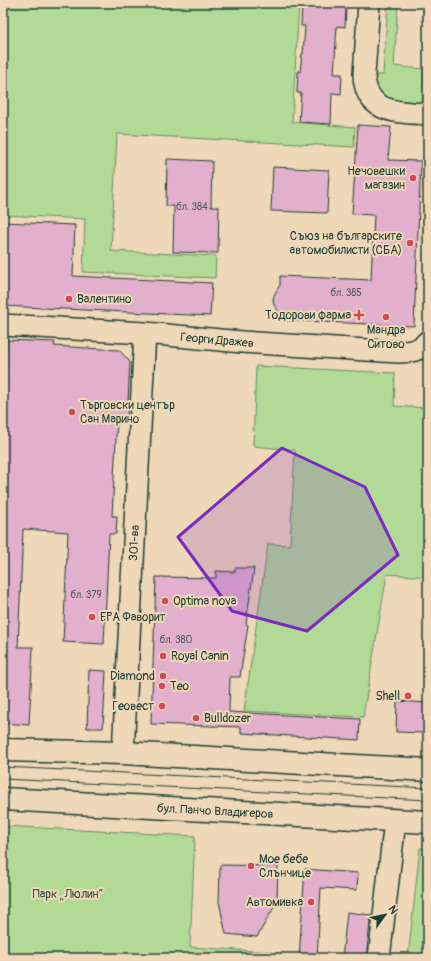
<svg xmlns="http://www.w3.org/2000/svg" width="431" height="961" viewBox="0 0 431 961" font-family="Pangolin,sans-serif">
	<rect width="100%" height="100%" fill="#eed8b7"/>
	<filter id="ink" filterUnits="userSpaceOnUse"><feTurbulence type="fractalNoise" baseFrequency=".025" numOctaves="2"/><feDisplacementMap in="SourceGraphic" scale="8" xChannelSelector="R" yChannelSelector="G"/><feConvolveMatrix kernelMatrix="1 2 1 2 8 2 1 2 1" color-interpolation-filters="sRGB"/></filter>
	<g filter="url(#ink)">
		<path fill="#b2da96" stroke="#688c65" d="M3,3h296l-7,119 63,5 -1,20 -237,-13 -6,117 105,5 -1,22 -132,-6 2,-53 -82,-4z
			M388,3h10l-4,63 30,3 -2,35 -35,-5 -10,-9 -3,-15h9z
			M256,366l139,7 -1,33 34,2v169l-41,-3 -24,143 -119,-6 24,-167 22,1 5,-95 -42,-4z
			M3,826l192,10 -5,111 81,5v6h-268z
			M420,848h8v110h-20z"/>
		<path fill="#e2afcc" stroke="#1f3d34" d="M305,3h31v4l10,1 -1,19 -8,-1 -3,48h8l-1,20 -9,-1 -1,31 -32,-2 2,-29h-4l1,-22 2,1 2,-18h1l2,-28h-4l1,-21h2z
			M358,125l33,2 -3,33 33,1 -7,165 -135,-6v-8l-5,-7 -1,-6 2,-6 5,-8v-9l91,4 3,-65 -22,-1z
			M167,159l45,2 -1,46h8l-1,46 -45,-1 1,-46h-8z
			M273,167l56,3 -2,43 -56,-2z
			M3,222l72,3 -2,51 139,7 -2,33 -207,-10z
			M7,340l48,2 -1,4 65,4 11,12 -3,59 -10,-1 -5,96h5l-1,18h-7l-5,110 -41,-2 5,-110 -45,-3 -5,118h15l-4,78 -25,-2 1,-10h-2v-292z
			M235,568h19l-8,56 2,1 -8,52h-10l-1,35 131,7 -1,21 -118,-7v-6l-90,-3 5,-147 60,1v-7l19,1z
			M89,670l17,1 -3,57h-16z
			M397,701l31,2v30l-32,-1z
			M220,865l58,1 -1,36 -20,35 -31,-3 -7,-32z
			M305,869l53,4 -1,17 -36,-2 -4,70h-18z
			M347,912l24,3 -5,43h-24z"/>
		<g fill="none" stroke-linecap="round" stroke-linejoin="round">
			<g stroke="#1f3d34" stroke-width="24">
				<path id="minor" d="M369,3l-5,71c1,40 34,38 64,40
					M3,325l142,8 97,9 156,10c12,0 22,-1 30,-11
					M123,753l22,-420
					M379,958l16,-137"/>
			</g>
			<g stroke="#1f3d34" stroke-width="25">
				<path id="secondary" d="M3,750l120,3 305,17
					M3,799l425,23"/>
			</g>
			<use href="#minor" stroke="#eed8b7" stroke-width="21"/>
			<use href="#secondary" stroke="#eed8b7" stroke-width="22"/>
			<path stroke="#1f3d34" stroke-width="1" d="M3,767l425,21
				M3,779l425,21"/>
		</g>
	</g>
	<path fill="#7b2cbf" fill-opacity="0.2" stroke="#7b2cbf" stroke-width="3" stroke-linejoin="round" d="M282,448l83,39 33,68 -91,76 -75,-20 -54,-74z"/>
	<g fill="#d1495b" stroke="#eed8b7" stroke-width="1.5">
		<circle cx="413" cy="178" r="4"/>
		<circle cx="410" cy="243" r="4"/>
		<circle cx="69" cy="299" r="4"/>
		<path d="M357 309h4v4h4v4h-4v4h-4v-4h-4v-4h4z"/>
		<circle cx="386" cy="317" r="4"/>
		<circle cx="72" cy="412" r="4"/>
		<circle cx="165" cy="601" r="4"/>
		<circle cx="92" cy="617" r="4"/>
		<circle cx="163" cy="656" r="4"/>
		<circle cx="163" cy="676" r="4"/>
		<circle cx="162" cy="686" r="4"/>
		<circle cx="408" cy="696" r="4"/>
		<circle cx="162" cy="706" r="4"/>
		<circle cx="196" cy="718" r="4"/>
		<circle cx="251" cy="866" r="4"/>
		<circle cx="311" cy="902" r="4"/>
	</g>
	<g text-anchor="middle" stroke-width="4" stroke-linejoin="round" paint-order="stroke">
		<g font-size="10" fill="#505a5a">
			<text x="192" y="210">бл. 384</text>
			<text x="346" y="296">бл. 385</text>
			<text x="86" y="598">бл. 379</text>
			<text x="176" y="643">бл. 380</text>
		</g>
		<g font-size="12" fill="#1f3d34" stroke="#eed8b7" text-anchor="start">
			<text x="405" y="175" text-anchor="end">Нечовешки<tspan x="405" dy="14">магазин</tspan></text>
			<text x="402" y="240" text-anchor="end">Съюз на българските<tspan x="402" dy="14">автомобилисти (СБА)</tspan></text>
			<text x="77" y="303">Валентино</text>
			<text x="351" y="319" text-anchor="end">Тодорови фарма</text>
			<text x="386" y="334" text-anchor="middle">Мандра<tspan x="386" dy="14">Ситово</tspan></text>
			<text x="80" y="409">Търговски център<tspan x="80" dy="14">Сан Марино</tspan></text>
			<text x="173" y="605">Optima nova</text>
			<text x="100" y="621">ЕРА Фаворит</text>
			<text x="171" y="660">Royal Canin</text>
			<text x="155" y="680" text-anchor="end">Diamond</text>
			<text x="170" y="690">Тео</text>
			<text x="400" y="700" text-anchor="end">Shell</text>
			<text x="154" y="710" text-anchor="end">Геовест</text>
			<text x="204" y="722">Bulldozer</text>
			<text x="259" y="863">Мое бебе<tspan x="259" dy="14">Слънчице</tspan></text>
			<text x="303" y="906" text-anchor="end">Автомивка</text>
		</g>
		<g font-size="12" fill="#1f3d34" stroke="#eed8b7">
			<text transform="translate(217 340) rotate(5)" y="4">Георги Дражев</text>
			<text transform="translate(134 543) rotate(-87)" y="4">301-ва</text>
			<text transform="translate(215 811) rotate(3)" y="4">бул. Панчо Владигеров</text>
		</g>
		<g font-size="12" fill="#2e4d3e" stroke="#eed8b7">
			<text x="68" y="898">Парк „Люлин“</text>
		</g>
	</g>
	<rect width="431" height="961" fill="none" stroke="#eed8b7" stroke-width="16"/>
	<rect x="8" y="8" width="415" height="945" fill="none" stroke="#1f3d34" stroke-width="1.5" filter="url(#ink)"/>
	<g transform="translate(385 915) rotate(57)" stroke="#eed8b7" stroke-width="3" paint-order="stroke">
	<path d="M0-3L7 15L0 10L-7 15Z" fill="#1f3d34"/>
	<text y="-6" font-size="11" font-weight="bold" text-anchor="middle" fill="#1f3d34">N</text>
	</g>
</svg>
